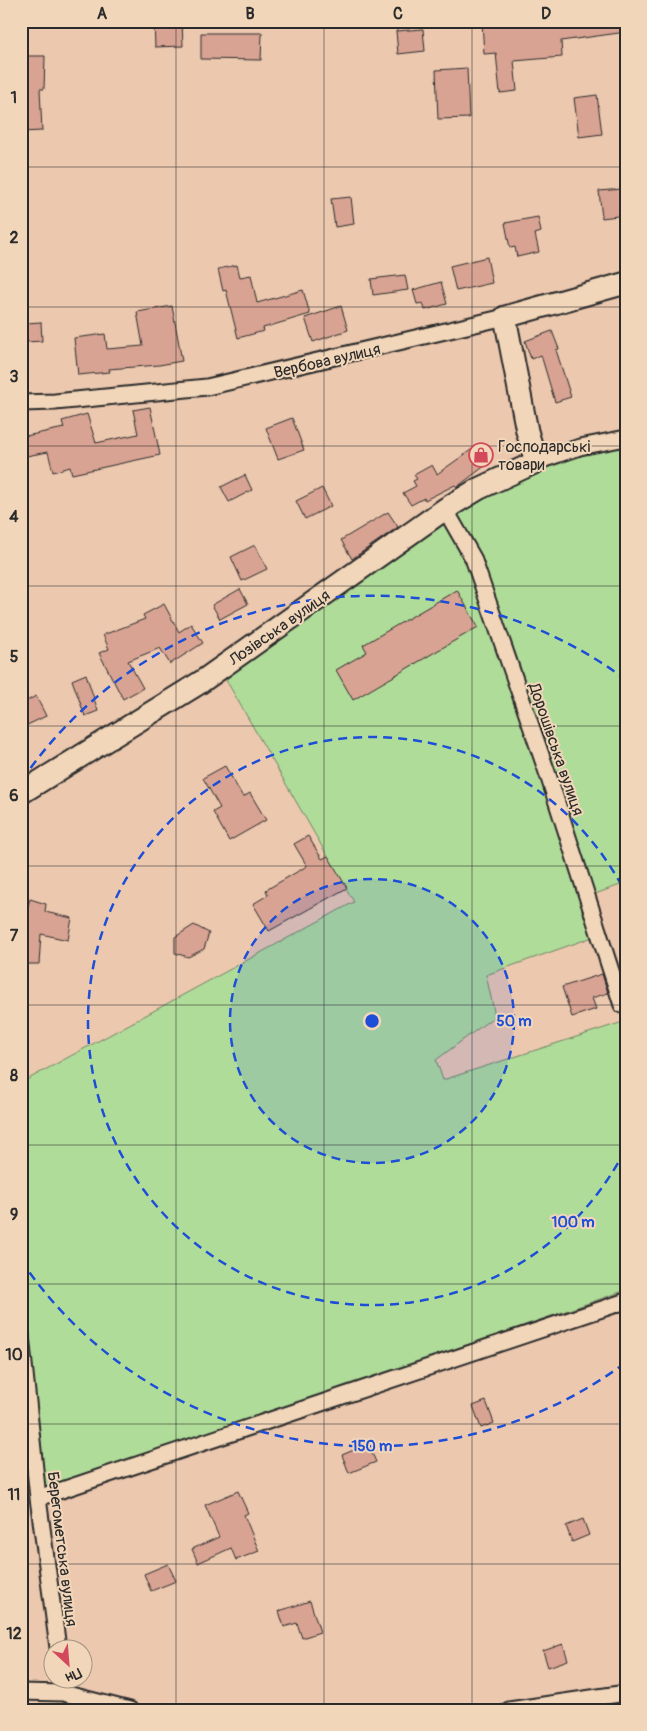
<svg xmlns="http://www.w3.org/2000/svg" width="647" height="1731" viewBox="0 0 647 1731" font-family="Pangolin,sans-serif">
	<rect width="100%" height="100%" fill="#ecc8af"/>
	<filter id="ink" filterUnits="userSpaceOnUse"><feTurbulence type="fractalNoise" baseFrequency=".02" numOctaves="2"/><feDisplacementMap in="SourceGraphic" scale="10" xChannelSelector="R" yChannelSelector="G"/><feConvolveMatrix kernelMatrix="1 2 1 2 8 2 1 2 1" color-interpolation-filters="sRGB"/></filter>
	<g filter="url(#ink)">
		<path fill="#b0dc9a" stroke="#6e8462" d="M626,443v440l-34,12 12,38 -118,42 9,41 -59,44 7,20 183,-59v269l-587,204 -18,-166v-245l333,-181 -136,-236 306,-205z"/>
		<path fill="#d8a393" stroke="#2b2b2b" d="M154,21h28l1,25 -28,1z
			M496,21h130v11l-65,9 1,16 -48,4 3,30 -17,2 -4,-40 -12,1 -2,-32z
			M423,29l2,22 -27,3 -2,-23z
			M201,33h61l-1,27 -60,-1z
			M21,56h24l-1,33h-4l2,42 -21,1z
			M467,68l2,50 -31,1 -2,-49z
			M597,95l5,39 -23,3 -5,-39z
			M622,189l3,26 -23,3 -3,-27z
			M351,197l3,27 -19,3 -4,-28z
			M538,217l3,15 -6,2 4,18 -22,5 -2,-10 -5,1 -5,-25z
			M487,257l5,26 -36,8 -6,-25z
			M237,265l3,12 11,-2 6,28 46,-13 7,24 -47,14 1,3 -26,7 -12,-48 -3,1 -5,-22z
			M405,275l3,15 -35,5 -2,-16z
			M441,282l6,22 -22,6 -2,-7 -6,1 -4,-14z
			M172,306l10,55 -23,4 -50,4 1,3 -32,3 -4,-37 31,-4 2,15 36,-3 -6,-34z
			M341,306l7,24 -35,12 -8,-24z
			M41,322l1,19 -16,1v-19z
			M552,331l7,18 -3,1 15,47 -16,5 -14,-47 -10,4 -6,-18z
			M150,407l10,48 -88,19 -2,-7 -17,5 -5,-20 -27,5v-20l43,-9 -2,-7 25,-7 9,29 42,-9 -5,-24z
			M292,418l12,32 -26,9 -12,-31z
			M478,445l12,17 -33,25 -2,-2 -30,15 -1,-2 -13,7 -8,-12 13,-7 -3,-5 4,-2 -3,-4 18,-10 5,9z
			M245,475l7,15 -23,12 -8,-15z
			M322,488l9,18 -26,13 -9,-18z
			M388,512l10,15 -46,32 -11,-19z
			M255,545l12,24 -25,12 -11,-24z
			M240,589l8,15 -28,15 -8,-14z
			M457,590l21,37 -125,73 -17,-30 31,-18 -4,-7z
			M164,604l15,28 12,-8 12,19 -33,21 -10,-16 -32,13 15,27 -20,11 -24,-46 10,-4 -6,-14 42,-16 -2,-4z
			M86,674l12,37 -13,5 -13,-36z
			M36,696l10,20 -25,12v-24z
			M225,766l18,31 7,-4 16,27 -37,21 -16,-29 7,-4 -17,-30z
			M308,836l14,23 6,-3 19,32 -78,43 -16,-27 15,-9 -2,-5 41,-24 -13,-22z
			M30,899l16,5 -1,8 27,6 -4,22 -27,-6 -2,30h-18v-56l6,1z
			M194,925l15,8 -5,16 -16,8 -13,-4v-16z
			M602,974l6,19 -16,5 4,11 -24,8 -10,-30z
			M486,1401l8,22 -13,5 -8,-22z
			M368,1444l8,18 -27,11 -7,-18z
			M238,1491l10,22 -4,2 15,36 -23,9 -5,-12 -33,15 -6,-14 27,-12 -14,-32z
			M583,1519l6,16 -17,7 -6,-16z
			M168,1564l8,17 -25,10 -7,-17z
			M310,1601l10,31 -18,6 -5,-15 -13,4 -5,-16z
			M563,1644l5,16 -20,7 -5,-16z"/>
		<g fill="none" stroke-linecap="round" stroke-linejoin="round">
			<g stroke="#2b2b2b" stroke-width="19">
				<path id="street" d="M21,403l34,-1 152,-15 298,-70
					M536,462l44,-15 46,-9
					M445,509l28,49 76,220 73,227
					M21,1335l17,163 20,150
					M38,1498l588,-197
					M21,1692l42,1 67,17
					M509,1710l117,-17"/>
			</g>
			<g stroke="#2b2b2b" stroke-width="25">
				<path id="secondary" d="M21,793l180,-111 244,-173 33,-20 58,-27 -9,-31 -22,-114 121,-34"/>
			</g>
			<use href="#street" stroke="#f2d6b9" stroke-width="15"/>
			<use href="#secondary" stroke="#f2d6b9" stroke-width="21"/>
		</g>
	</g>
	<path fill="none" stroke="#2b2b2b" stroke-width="1" stroke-opacity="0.55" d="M176,21v1689M324,21v1689M472,21v1689M21,167h605M21,307h605M21,446h605M21,586h605M21,726h605M21,866h605M21,1005h605M21,1145h605M21,1284h605M21,1424h605M21,1564h605"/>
	<circle cx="372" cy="1021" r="142" fill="#1d4ed8" fill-opacity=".12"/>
	<g fill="none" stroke="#1d4ed8" stroke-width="2.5" stroke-dasharray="9 6">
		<circle cx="372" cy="1021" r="142"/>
		<path d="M625 1150A284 284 0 1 1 625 892"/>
		<path d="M625 1363A425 425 0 0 1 22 1262M22 780A425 425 0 0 1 625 679"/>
	</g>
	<defs>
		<g id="shop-ring" transform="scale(1.25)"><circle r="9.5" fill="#f2d6b9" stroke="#d1495b" stroke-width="1.5"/><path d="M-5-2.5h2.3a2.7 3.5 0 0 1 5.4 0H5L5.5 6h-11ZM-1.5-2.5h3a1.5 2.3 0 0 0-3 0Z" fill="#d1495b"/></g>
	</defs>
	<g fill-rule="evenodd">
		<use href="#shop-ring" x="481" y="455"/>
	</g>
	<g text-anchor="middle" stroke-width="4" stroke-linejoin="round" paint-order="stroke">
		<g font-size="16" fill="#2b2b2b" stroke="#f2d6b9">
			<text transform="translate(327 360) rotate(-13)" y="6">Вербова вулиця</text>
			<text transform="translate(279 627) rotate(-35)" y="6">Лозівська вулиця</text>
			<text transform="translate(557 749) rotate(71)" y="6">Дорошівська вулиця</text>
			<text transform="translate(63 1549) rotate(83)" y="6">Берегометська вулиця</text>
		</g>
		<g font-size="16" fill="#2b2b2b" stroke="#f2d6b9" text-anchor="start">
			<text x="498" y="452">Господарські<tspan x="498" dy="18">товари</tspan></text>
		</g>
	</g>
	<circle cx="372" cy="1021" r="8" fill="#1d4ed8" stroke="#f2d6b9" stroke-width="2.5"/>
	<g font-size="15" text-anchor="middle" font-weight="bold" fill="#1d4ed8" stroke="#f2d6b9" stroke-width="4" stroke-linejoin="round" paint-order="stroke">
		<text x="514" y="1026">50 m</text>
		<text x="573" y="1227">100 m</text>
		<text x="372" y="1451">150 m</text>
	</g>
	<rect width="647" height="1731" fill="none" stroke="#f2d6b9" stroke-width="55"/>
	<g transform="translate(68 1664) rotate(154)"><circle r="24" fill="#f2d6b9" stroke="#a29280"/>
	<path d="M0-4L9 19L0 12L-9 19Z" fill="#d1495b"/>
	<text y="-8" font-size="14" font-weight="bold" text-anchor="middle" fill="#2b2b2b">Пн</text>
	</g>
	<rect x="28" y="28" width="592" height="1676" fill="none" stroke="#2b2b2b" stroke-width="2"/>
	<g font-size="16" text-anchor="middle" font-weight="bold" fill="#2b2b2b">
		<text x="102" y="19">A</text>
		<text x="250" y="19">B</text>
		<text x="398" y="19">C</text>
		<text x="546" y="19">D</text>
		<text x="14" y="103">1</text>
		<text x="14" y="243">2</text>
		<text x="14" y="382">3</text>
		<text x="14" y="522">4</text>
		<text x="14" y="662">5</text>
		<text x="14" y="801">6</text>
		<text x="14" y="941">7</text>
		<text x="14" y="1081">8</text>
		<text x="14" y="1220">9</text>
		<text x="14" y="1360">10</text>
		<text x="14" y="1500">11</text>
		<text x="14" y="1639">12</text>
	</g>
</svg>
